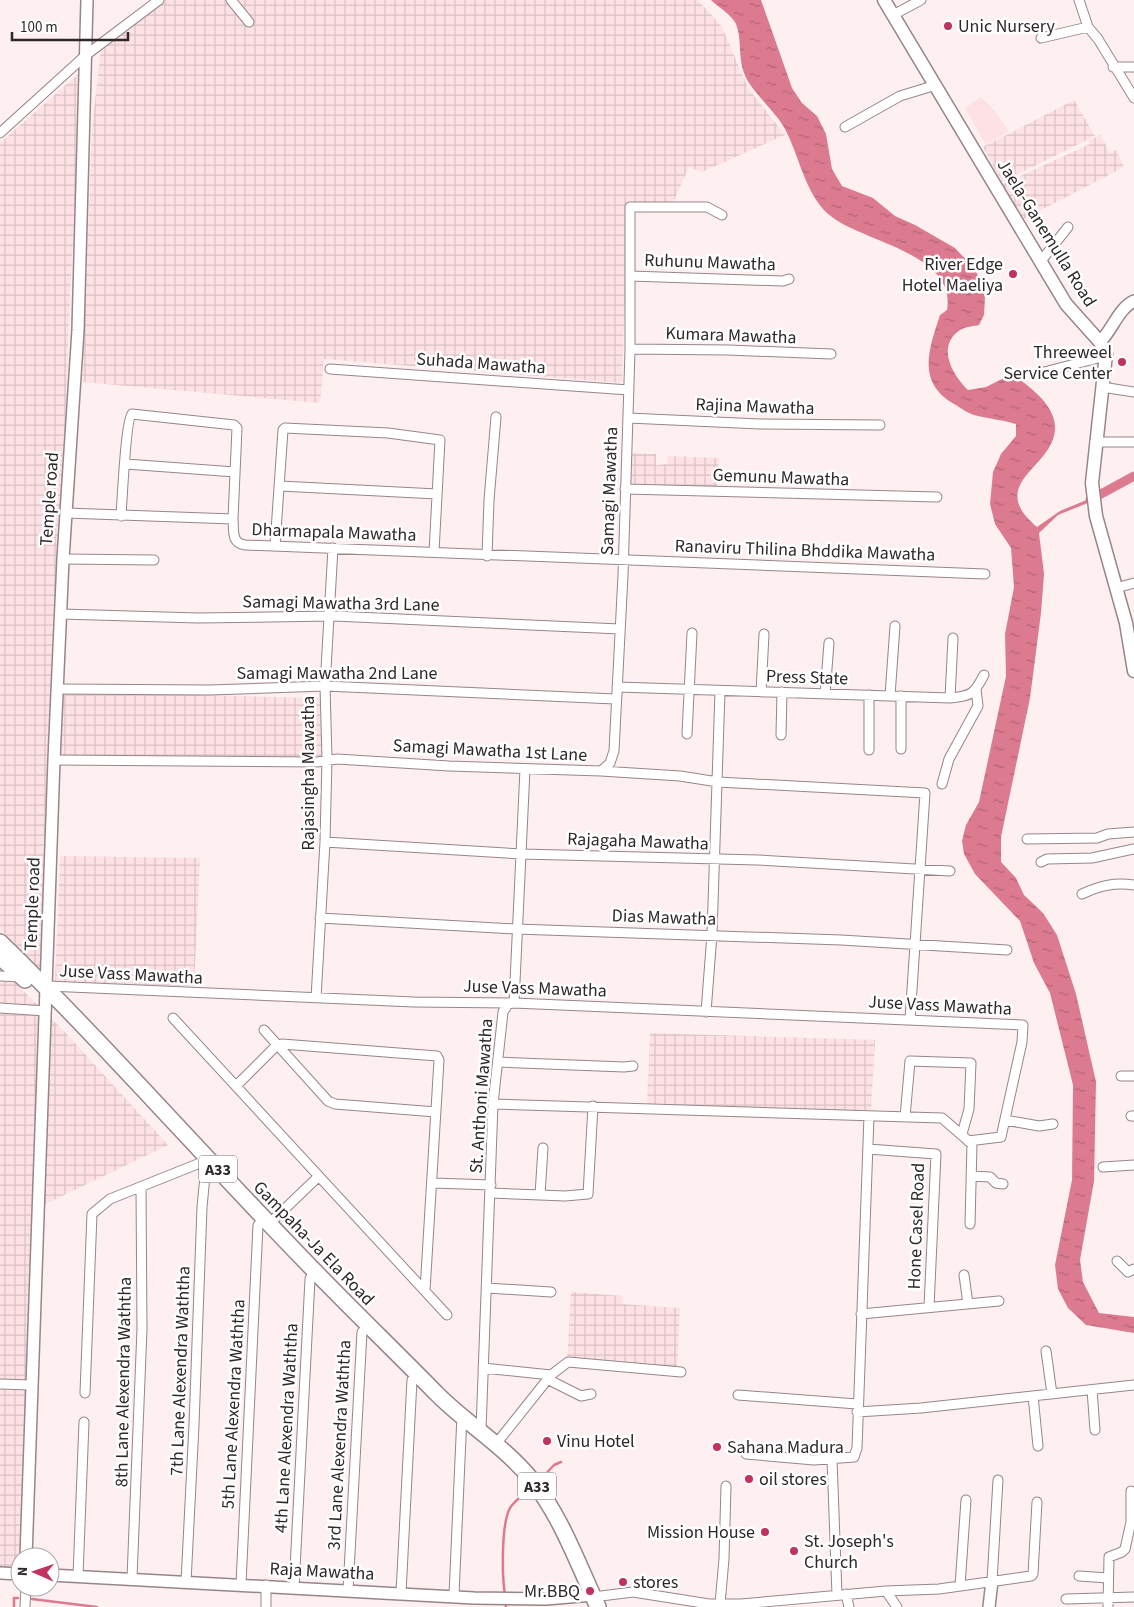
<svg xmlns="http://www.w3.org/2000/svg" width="1134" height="1607" viewBox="0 0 1134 1607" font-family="'Source Sans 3',sans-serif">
	<defs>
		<pattern id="industrial-grid" width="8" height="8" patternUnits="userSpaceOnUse" patternTransform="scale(1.25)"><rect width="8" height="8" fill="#fde1e5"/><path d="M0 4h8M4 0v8" fill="none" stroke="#d9c1c4"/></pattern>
		<pattern id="water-ripples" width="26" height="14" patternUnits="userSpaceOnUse" patternTransform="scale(1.25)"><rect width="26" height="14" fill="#dc7a90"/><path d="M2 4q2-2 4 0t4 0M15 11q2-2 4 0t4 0" fill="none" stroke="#b36476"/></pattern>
	</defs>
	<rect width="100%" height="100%" fill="#feeff1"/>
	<path fill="#fde1e5" d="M981,97l12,12 16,22 -23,14 -21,-37z"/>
	<path fill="url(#industrial-grid)" d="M153,0h545l24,27 26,61 37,47 -83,37 -13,-5 -17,38h-44l-6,178 -298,-24 -4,44 -238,-21 10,-254 9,-79z
		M84,69l-14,224 -24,668 -7,9 -39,-41v-786z
		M1074,100l21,36 -93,46 -19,-35z
		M1100,135l10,18 6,-3 8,17 -102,53 -21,-35 89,-41 -1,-3z
		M631,453l25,1v11l11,-1 1,-8 51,2 -2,31 -87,-3z
		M60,692l263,6 -1,63 -243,-5 -21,2z
		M60,856l140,2 -6,128 -139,-3z
		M0,968l62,61 106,116 -135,65 -13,359 -20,-1z
		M650,1033l225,7 -4,71 -224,-7z
		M571,1292l52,4 -1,8 58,4 -3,60 -110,-6z"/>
	<path fill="url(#water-ripples)" d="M711,0h50l31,88 10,15 15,13 9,18 6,35 10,17 31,12 22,18 20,9 40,23 16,17 11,16 3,16 -1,18 -5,10c-5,1 -14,2 -19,5 -24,16 -8,45 8,60l18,-3 26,-13c17,12 45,32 43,56 -3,39 -70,53 -18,97l23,-16 29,-12 1,3 -32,13 -19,18 5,41 -3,39 -11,85 -29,139v25l15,16 8,17 19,18 14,22 19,59 20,88 -2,99 -14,79 3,22 16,31 35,4v16l-48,-8 -18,-17 -10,-19 -3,-24 17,-85 1,-95 -23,-92 -16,-30 -14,-42 -45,-47 -11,-20 -2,-13 4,-16 13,-23 27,-126 -1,-42 9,-47 -3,-39 -16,-24 -5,-20 3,-32 8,-18 15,-18v-12c-13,-4 -25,-5 -38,-8 -8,-1 -17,-8 -24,-12 -38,-22 -25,-55 -14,-89l7,-5c10,-56 -83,-68 -115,-93 -26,-19 -32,-59 -46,-86 -9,-19 -36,-40 -42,-58 -6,-15 -2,-35 -8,-49 -4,-9 -18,-17 -25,-24z"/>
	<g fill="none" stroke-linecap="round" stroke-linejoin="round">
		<path stroke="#dc7a90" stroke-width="2.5" d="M540,1480l14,-15 7,-3
			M505,1595c-3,-18 -4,-71 5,-87 4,-7 14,-14 20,-19
			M32,1599l65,8
			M505,1601l1,6
			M14,1607v-9h4"/>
		<path stroke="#dc7a90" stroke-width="9" d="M1090,500l44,-24"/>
		<g stroke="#978689" stroke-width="11">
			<path id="minor" d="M231,0l18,22
				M1079,0l9,27 10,12 36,59
				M893,15l28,-15
				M1041,38l47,-11
				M1113,67h21
				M845,127l55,-31 36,-11
				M0,133l86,-78 73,-55
				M1041,261l27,-34
				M630,276l153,5 6,-2
				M630,349l98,1 103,4
				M330,369l299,21
				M1044,372l62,-16
				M1102,387l32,5
				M628,418l132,6 120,1
				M1095,442h39
				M126,464l109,8
				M280,486l157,8
				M625,489l312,8
				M66,513l167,6c1,12 -2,24 12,26l740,29
				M121,516c1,-15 5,-97 11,-102l102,11 3,3 -4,91
				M275,545l8,-115 2,-2 103,5 52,7 -6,112
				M487,556l2,-56 7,-83
				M63,559l91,1
				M1116,588l18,-5
				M61,614l137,4 136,-2 286,13
				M617,687l333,11c22,-2 24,-4 34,-23
				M58,689l151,1 116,-4 290,13
				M761,692l3,-58
				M825,694l4,-51
				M869,695v55
				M890,696l5,-70
				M950,698l3,-60
				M687,734l5,-101
				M781,735l1,-43
				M901,749v-53
				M54,760l263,2 20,-3 112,7 152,5 79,5 38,6 207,11 -15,227
				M601,771l9,-8 4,-12 9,-176 7,-224v-144h77l15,8
				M942,784l7,-25 29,-53 -2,-17
				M1027,839l70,-1 11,-4 26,-2
				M325,842l197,12 236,6 192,11
				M1041,862l6,-3 45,-1 42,-9
				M1082,894c17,-8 32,-12 52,-9
				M320,918l196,11 325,11 166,10
				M0,976l22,1
				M47,986l367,16 100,1 509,22 -1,17 -21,95 -33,4
				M316,998l9,-156 2,-83 -2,-73 8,-138
				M514,1003l11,-234
				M0,1008l46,3
				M706,1012l6,-78 8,-243
				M173,1018l274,297
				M264,1030l64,71 7,3 101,8
				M498,1062l126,5 9,-1
				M1121,1076h13
				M236,1086l40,-40 6,-2 155,12 2,4 -14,231
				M493,1104l449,14 30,26 -2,80
				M1131,1116h3
				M905,1117l5,-56 61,2 -2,46 -7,25
				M1005,1120l34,6 14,-2
				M868,1149l68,5 -7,153
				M1103,1167l31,-2
				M971,1176l19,1 6,6 7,1
				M433,1183l58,2
				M490,1193l75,3 23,-2 5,-88
				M540,1195l3,-47
				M269,1224l50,-48
				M1117,1261l11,11 6,-3
				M964,1275l4,29
				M487,1288l64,4
				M861,1314l138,-13
				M1046,1351l6,43
				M483,1368l68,7
				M547,1379l34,17 10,-2
				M0,1384l32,1
				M1092,1390l3,40
				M85,1393l7,-179 18,-15 90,-36 7,-5
				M738,1395l119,9
				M1033,1396l5,50
				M857,1412l64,-4 213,-23
				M481,1430l12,-326 10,-92 5,-8 5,-1
				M496,1444l55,-69 17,-13 113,10
				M746,1454l68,6 40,-3 3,-9 12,-332
				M832,1459l5,136
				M78,1576l6,-154
				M1079,1576l29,2
				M132,1578l10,-249 -1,-142
				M992,1581l6,-101
				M186,1582l8,-157 8,-218 3,-31 7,-13
				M241,1584l17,-359
				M266,1585v22
				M960,1586l6,-86
				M294,1588l16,-309 4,-8
				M348,1590l14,-258
				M886,1591l11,16
				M401,1593l11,-213
				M846,1594l3,13
				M454,1595l8,-180
				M593,1597l40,-5 76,12h32l145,-13 53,-2 92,-13 2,-2 4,-72
				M1066,1599l68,-2
				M720,1604l4,-45 2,-73
				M25,1607l1,-20
				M1108,1607l1,-50 13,-5 3,-3 6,-27v-31"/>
		</g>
		<g stroke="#978689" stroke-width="14">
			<path id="tertiary" d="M1100,342c13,-13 18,-33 34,-41
				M26,1557l28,-797 9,-201 15,-229 9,-330
				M0,1573l20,1
				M50,1575l424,23 72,1 47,-4
				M989,1607l3,-26"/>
		</g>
		<g stroke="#978689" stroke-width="15">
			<path id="secondary" d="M884,0l182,304 34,38 6,12 -14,129 4,33 30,107 8,48"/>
		</g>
		<g stroke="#978689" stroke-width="18">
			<path id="trunk" d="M0,942c105,102 201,212 303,317 44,46 90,90 134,135 30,30 67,52 94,85 30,37 47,85 67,128
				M0,957l25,23"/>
		</g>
		<use href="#minor" stroke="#fff" stroke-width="9"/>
		<use href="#tertiary" stroke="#fff" stroke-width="11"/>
		<use href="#secondary" stroke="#fff" stroke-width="12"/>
		<use href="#trunk" stroke="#fff" stroke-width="15"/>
	</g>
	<g fill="#c0325f" stroke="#fff" stroke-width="2">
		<circle cx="948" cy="26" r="5"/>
		<circle cx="1013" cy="274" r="5"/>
		<circle cx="1122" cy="362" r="5"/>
		<circle cx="547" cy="1441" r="5"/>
		<circle cx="717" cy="1447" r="5"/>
		<circle cx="749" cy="1479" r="5"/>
		<circle cx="765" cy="1532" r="5"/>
		<circle cx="794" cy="1551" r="5"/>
		<circle cx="623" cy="1582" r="5"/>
		<circle cx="590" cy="1591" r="5"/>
	</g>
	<g text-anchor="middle" stroke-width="5" stroke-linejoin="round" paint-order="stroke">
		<g fill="#fff" stroke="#6d6869" stroke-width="1">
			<rect x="199" y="1155.5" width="38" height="27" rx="4"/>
			<rect x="518" y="1472.5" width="38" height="27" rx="4"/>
		</g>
		<g font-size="16" font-weight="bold" fill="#2f2829">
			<text x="218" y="1175">A33</text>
			<text x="537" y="1492">A33</text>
		</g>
		<g font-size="18" fill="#2f2829" stroke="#fff" text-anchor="start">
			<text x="958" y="32">Unic Nursery</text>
			<text x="1003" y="270" text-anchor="end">River Edge<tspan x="1003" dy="21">Hotel Maeliya</tspan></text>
			<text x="1112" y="358" text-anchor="end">Threeweel<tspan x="1112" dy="21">Service Center</tspan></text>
			<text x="557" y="1447">Vinu Hotel</text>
			<text x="727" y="1453">Sahana Madura</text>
			<text x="759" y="1485">oil stores</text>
			<text x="755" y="1538" text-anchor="end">Mission House</text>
			<text x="804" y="1547">St. Joseph's<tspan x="804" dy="21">Church</tspan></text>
			<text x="633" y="1588">stores</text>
			<text x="580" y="1597" text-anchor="end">Mr.BBQ</text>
		</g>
		<g font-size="18" fill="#2f2829" stroke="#fff">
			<text transform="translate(1047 233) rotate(58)" y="6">Jaela-Ganemulla Road</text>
			<text transform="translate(710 262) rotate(2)" y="6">Ruhunu Mawatha</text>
			<text transform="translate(731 335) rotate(2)" y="6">Kumara Mawatha</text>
			<text transform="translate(481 363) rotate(4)" y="6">Suhada Mawatha</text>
			<text transform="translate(755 406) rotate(2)" y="6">Rajina Mawatha</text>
			<text transform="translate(781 477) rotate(2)" y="6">Gemunu Mawatha</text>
			<text transform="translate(609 491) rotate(-88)" y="6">Samagi Mawatha</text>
			<text transform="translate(49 499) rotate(-86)" y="6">Temple road</text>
			<text transform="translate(334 532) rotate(2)" y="6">Dharmapala Mawatha</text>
			<text transform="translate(805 550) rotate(2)" y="6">Ranaviru Thilina Bhddika Mawatha</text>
			<text transform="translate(341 603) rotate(1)" y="6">Samagi Mawatha 3rd Lane</text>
			<text x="337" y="679">Samagi Mawatha 2nd Lane</text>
			<text transform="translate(807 677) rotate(2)" y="6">Press State</text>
			<text transform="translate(490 750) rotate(3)" y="6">Samagi Mawatha 1st Lane</text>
			<text transform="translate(308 773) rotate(-90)" y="6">Rajasingha Mawatha</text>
			<text transform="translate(638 841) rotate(2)" y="6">Rajagaha Mawatha</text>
			<text transform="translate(32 904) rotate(-88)" y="6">Temple road</text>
			<text transform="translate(664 917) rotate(2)" y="6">Dias Mawatha</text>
			<text transform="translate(131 974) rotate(3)" y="6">Juse Vass Mawatha</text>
			<text transform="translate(535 988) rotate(2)" y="6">Juse Vass Mawatha</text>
			<text transform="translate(940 1005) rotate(3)" y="6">Juse Vass Mawatha</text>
			<text transform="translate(481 1096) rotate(-86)" y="6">St. Anthoni Mawatha</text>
			<text transform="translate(916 1226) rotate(-88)" y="6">Hone Casel Road</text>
			<text transform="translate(314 1243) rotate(46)" y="6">Gampaha-Ja Ela Road</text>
			<text transform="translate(180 1371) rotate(-88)" y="6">7th Lane Alexendra Waththa</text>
			<text transform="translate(123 1382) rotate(-89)" y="6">8th Lane Alexendra Waththa</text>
			<text transform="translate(233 1404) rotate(-87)" y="6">5th Lane Alexendra Waththa</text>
			<text transform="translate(286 1428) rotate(-87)" y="6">4th Lane Alexendra Waththa</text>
			<text transform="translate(339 1445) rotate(-87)" y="6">3rd Lane Alexendra Waththa</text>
			<text transform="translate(322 1571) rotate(3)" y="6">Raja Mawatha</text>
		</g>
	</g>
	<g transform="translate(35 1572) rotate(272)"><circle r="24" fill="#ffffff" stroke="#aca9a9"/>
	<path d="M0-4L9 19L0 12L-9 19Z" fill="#c0325f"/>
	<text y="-8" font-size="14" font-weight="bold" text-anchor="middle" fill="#2f2829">N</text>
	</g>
	<path d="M12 32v8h116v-8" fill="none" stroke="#2f2829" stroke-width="2.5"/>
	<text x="20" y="32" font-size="15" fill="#2f2829" stroke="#ffffff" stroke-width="4" paint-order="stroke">100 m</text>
</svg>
